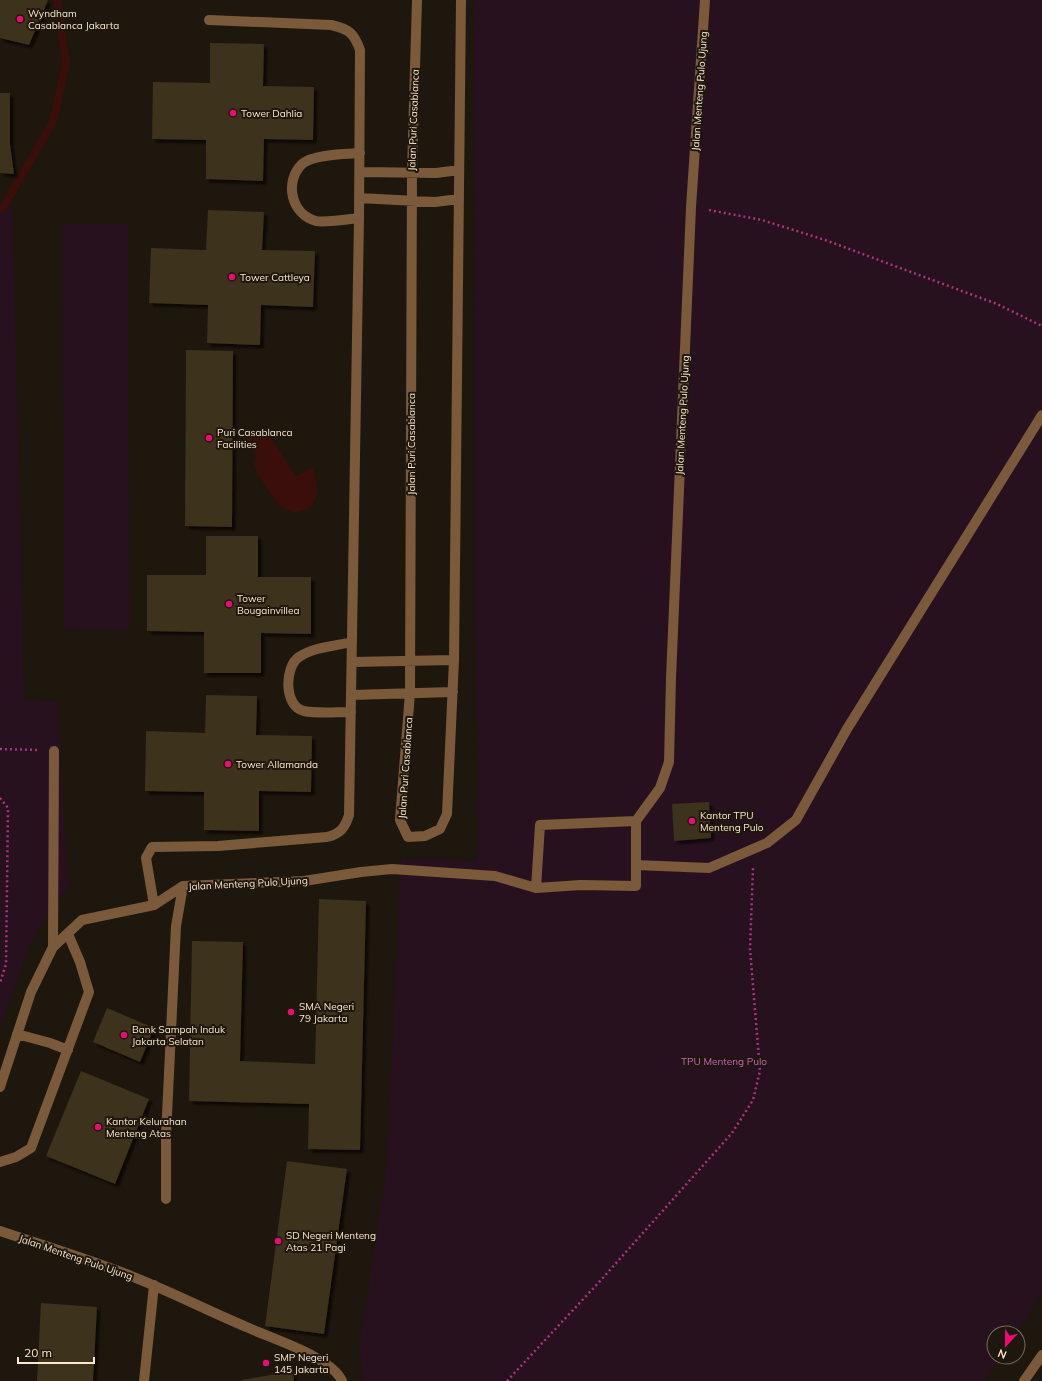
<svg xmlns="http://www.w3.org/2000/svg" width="1042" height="1381" viewBox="0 0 1042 1381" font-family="Mulish,sans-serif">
	<defs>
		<filter id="shadow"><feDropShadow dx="3.5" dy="3.5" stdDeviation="1" flood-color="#0009"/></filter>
	</defs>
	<rect width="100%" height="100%" fill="#1e170d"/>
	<path fill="#28111f" d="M474,0h568v1293l-26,40h-22v24h6l-15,24h-622l-3,-37 27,-178 14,-307 76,2z
		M0,202l12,1 12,497 33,2 11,185 -37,53 -31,87z
		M63,224h65l1,406 -65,-1z"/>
	<path fill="#390e0b" d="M260,429l9,5 27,42 17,-9c3,12 9,30 -3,40 -3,3 -10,4 -15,6l-16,-7 -23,-34 -2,-9 2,-9 -3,-4 -7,-1 -5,-7 8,-9z"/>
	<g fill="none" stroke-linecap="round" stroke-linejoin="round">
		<path stroke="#390e0b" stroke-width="8" d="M2,209l51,-87 13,-59 -9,-63"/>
	</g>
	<path fill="#3e311a" filter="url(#shadow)" d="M0,0h48l-19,45 -29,-7z
		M210,43l54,1 -1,42 51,1 -1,53 -49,-1 -1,42 -57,-2v-39l-54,-1 1,-57 57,1z
		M0,93h10v51l4,30 -14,-1z
		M208,210l56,2 -2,38 53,1 -2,56 -52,-2 -1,40 -53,-2 1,-38 -59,-2 2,-55 55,2z
		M186,350l47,1 -1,176 -47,-1z
		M206,536h52v41h53v57l-50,-1v40h-57v-41l-57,-1v-56h59z
		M206,695l51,1 -1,39 56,1 -1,56 -52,-1v40l-55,-1v-38l-59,-1 1,-60 59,2z
		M709,802l2,36 -37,3 -2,-37z
		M319,899l47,2 -6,249 -52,-1 1,-45 -120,-3 3,-160 51,1 -3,119 75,3z
		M107,1008l47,20 -14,34 -47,-20z
		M81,1071l68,28 -34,85 -69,-28z
		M287,1161l60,8 -23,165 -59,-8z
		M41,1303l56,4 -4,74h-56z
		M293,1371l1,10h-53v-1z"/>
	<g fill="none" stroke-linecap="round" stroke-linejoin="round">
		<path stroke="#aa337e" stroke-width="2.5" stroke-dasharray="2 3" stroke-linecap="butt" d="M709,210l53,10 63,20 172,64 45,22
			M0,749l37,1
			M0,798l8,10 -2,156 -6,19
			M507,1381l94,-101 131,-147 21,-33 7,-29 -10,-122 3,-81"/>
		<path stroke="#7b593b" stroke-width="10" d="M417,0l-5,171 -2,522 -10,127 8,17 17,-1 15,-7 7,-15 7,-154 7,-660
			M360,172l76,1 23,-3
			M359,198l76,4 24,-3
			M359,218c-9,1 -35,5 -43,3 -25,-7 -32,-39 -14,-57 11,-10 44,-10 58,-11
			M352,662l102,-2
			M351,695l102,-3
			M351,712c-15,0 -32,2 -47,-1 -20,-4 -20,-44 -5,-54 15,-10 36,-11 53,-15
			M636,865l73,3 58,-25 29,-23 51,-91 195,-314
			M536,888l4,-63 96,-4 24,-33 9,-26 2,-84 20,-471 14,-207
			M154,905l-8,-47 6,-11 66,-1 109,-9c13,-3 18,-9 22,-22l10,-597 1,-168c-6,-17 -11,-21 -29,-25l-122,-5
			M53,947l1,-196
			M17,1034l33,9 18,7
			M0,1087l31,-95 22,-45 29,-27 72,-15 29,-19 121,-5 57,-9 31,-3 103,7 41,12 45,-3 55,1v-65
			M0,1162l16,-5 15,-9 58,-156 -9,-30 -12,-28
			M166,1199v-63l10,-210 7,-40
			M0,1231c42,14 85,27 126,43 42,16 82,37 123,54 23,11 83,29 93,53
			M144,1381l10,-96
			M1024,1381l18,-26"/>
	</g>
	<g fill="#ea0c74" stroke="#1e170d" stroke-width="1.5">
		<circle cx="20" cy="19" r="4"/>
		<circle cx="233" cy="113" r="4"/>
		<circle cx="232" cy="277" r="4"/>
		<circle cx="209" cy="438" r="4"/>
		<circle cx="229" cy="604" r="4"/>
		<circle cx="228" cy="764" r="4"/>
		<circle cx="692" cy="821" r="4"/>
		<circle cx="291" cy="1012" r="4"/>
		<circle cx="124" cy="1035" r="4"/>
		<circle cx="98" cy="1127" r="4"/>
		<circle cx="278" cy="1241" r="4"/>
		<circle cx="266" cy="1363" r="4"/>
	</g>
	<g text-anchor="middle" stroke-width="4" stroke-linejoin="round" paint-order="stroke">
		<g font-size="10" fill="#fce7cd" stroke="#1e170d" text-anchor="start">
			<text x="28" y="17">Wyndham<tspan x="28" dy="12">Casablanca Jakarta</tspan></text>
			<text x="241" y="117">Tower Dahlia</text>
			<text x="240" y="281">Tower Cattleya</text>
			<text x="217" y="436">Puri Casablanca<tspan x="217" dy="12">Facilities</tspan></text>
			<text x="237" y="602">Tower<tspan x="237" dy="12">Bougainvillea</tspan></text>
			<text x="236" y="768">Tower Allamanda</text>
			<text x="700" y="819">Kantor TPU<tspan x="700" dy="12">Menteng Pulo</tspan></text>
			<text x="299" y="1010">SMA Negeri<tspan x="299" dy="12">79 Jakarta</tspan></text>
			<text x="132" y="1033">Bank Sampah Induk<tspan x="132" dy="12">Jakarta Selatan</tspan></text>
			<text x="106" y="1125">Kantor Kelurahan<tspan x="106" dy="12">Menteng Atas</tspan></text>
			<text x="286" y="1239">SD Negeri Menteng<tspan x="286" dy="12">Atas 21 Pagi</tspan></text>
			<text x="274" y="1361">SMP Negeri<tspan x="274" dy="12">145 Jakarta</tspan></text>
		</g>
		<g font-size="10" fill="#fce7cd" stroke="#1e170d">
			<text transform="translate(699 91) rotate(-86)" y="4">Jalan Menteng Pulo Ujung</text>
			<text transform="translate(413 120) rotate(-88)" y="4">Jalan Puri Casablanca</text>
			<text transform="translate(682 415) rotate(-87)" y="4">Jalan Menteng Pulo Ujung</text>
			<text transform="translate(411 444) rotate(-90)" y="4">Jalan Puri Casablanca</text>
			<text transform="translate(405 768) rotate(-86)" y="4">Jalan Puri Casablanca</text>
			<text transform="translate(248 883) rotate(-3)" y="4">Jalan Menteng Pulo Ujung</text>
			<text transform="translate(76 1257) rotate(19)" y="4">Jalan Menteng Pulo Ujung</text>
		</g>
		<g font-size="10" fill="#d85dc2" stroke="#1e170d">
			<text x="724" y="1065">TPU Menteng Pulo</text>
		</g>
	</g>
	<g transform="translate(1006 1345) rotate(202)"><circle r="19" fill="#1e170d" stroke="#776a5a"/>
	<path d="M0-3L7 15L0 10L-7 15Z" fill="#ea0c74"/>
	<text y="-6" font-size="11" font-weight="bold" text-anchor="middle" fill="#fce7cd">N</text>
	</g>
	<path d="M18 1357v6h76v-6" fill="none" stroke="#fce7cd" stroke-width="2"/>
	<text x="24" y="1357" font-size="12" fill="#fce7cd" stroke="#1e170d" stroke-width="3" paint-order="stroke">20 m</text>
</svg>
